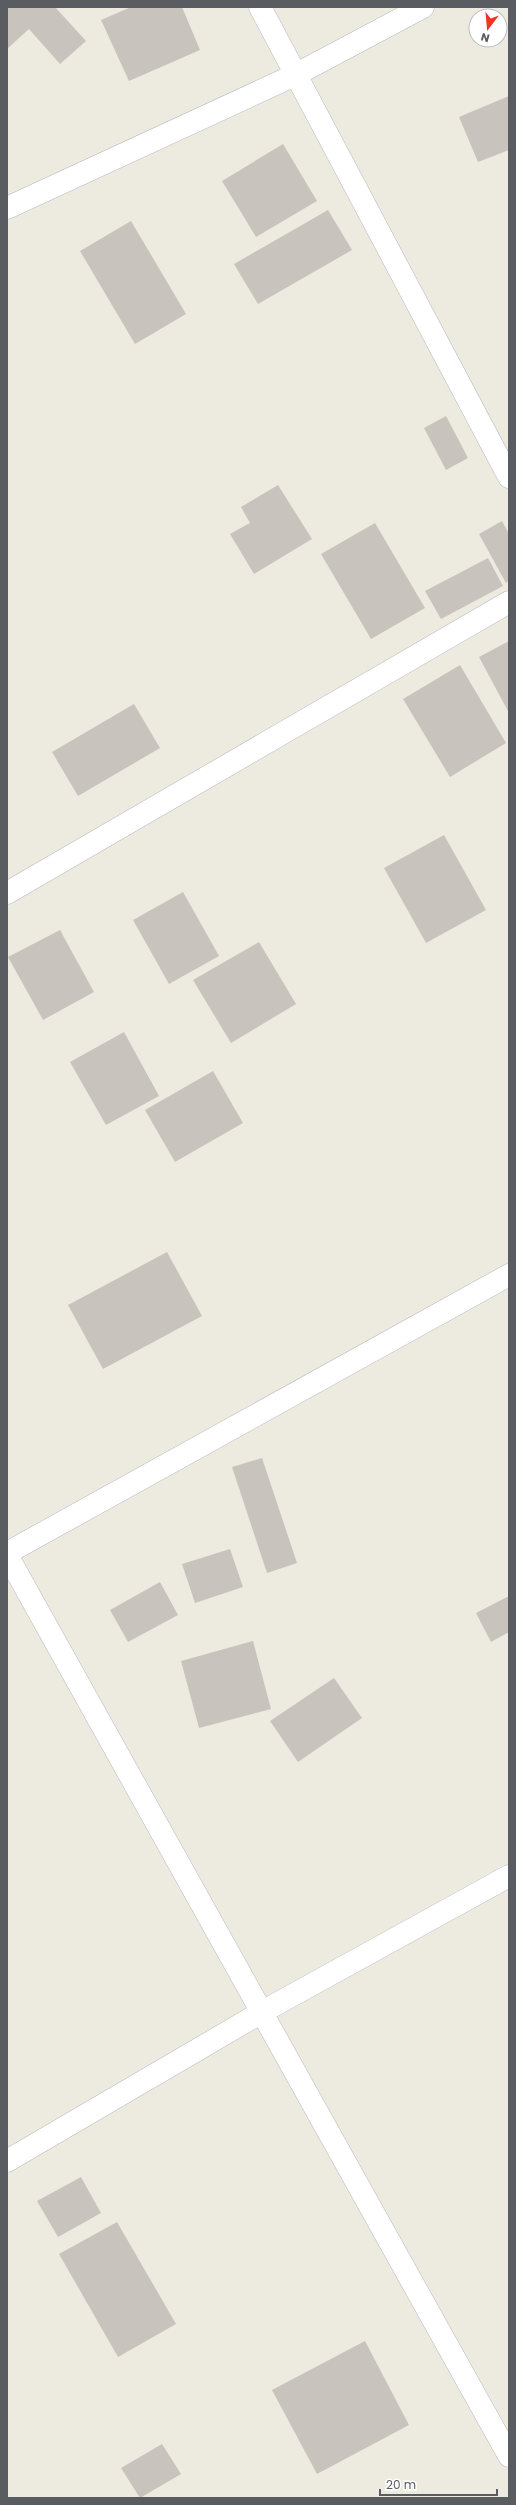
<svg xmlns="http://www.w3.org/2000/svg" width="516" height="2505" viewBox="0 0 516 2505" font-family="Poppins,sans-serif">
	<rect width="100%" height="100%" fill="#edeae0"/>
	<path fill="#c8c4bd" d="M7,7h48l31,34 -26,23 -31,-35 -22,20z
		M131,7h51l18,43 -71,31 -28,-61z
		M509,96v54l-31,12 -19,-45z
		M283,144l34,57 -61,36 -34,-56z
		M328,210l24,40 -94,54 -24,-40z
		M131,221l55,93 -51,30 -55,-93z
		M446,416l22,42 -22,12 -22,-42z
		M278,485l34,54 -58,35 -24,-40 20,-11 -9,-16z
		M502,521l7,13v47l-3,2 -27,-49z
		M375,523l50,85 -54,31 -50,-85z
		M488,558l15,28 -62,33 -16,-28z
		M509,641v72l-30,-56z
		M460,665l46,78 -56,34 -47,-78z
		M134,704l26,44 -82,48 -26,-44z
		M444,835l42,75 -60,33 -42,-75z
		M183,892l36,64 -50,28 -36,-64z
		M60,930l34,62 -51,28 -35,-63z
		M259,942l37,62 -65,39 -38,-63z
		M124,1032l35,64 -53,29 -36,-63z
		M213,1071l30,52 -68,39 -30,-52z
		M167,1252l35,64 -99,53 -35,-64z
		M262,1458l35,105 -30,10 -35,-106z
		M230,1549l13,38 -48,16 -13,-39z
		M160,1582l18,33 -50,27 -18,-32z
		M509,1596v36l-18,10 -15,-29z
		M253,1641l18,68 -72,19 -18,-67z
		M334,1678l28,40 -64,44 -28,-41z
		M81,2177l20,36 -43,24 -21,-36z
		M117,2222l59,102 -58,33 -59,-103z
		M365,2341l44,84 -92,49 -45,-84z
		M162,2444l19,30 -41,24 -19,-30z"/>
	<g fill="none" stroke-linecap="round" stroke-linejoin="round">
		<g stroke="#b6b9be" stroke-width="23">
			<path id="minor" d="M260,7l249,470
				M7,208l288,-133 128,-68
				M7,893l502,-291
				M7,1553l502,-278
				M7,1555l502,901
				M7,2161l255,-149 247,-136"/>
		</g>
		<use href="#minor" stroke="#fff" stroke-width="22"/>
	</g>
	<rect width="516" height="2505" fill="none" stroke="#595d62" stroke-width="16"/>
	<g transform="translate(488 28) rotate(196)"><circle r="19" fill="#ffffff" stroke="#bdbec0"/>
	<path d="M0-3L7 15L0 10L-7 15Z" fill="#f13322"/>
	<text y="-6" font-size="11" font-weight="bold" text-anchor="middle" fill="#595d62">N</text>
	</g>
	<path d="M380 2489v6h117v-6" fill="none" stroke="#595d62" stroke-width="2"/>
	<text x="386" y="2489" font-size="12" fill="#595d62" stroke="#ffffff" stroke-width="3" paint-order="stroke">20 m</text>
</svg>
